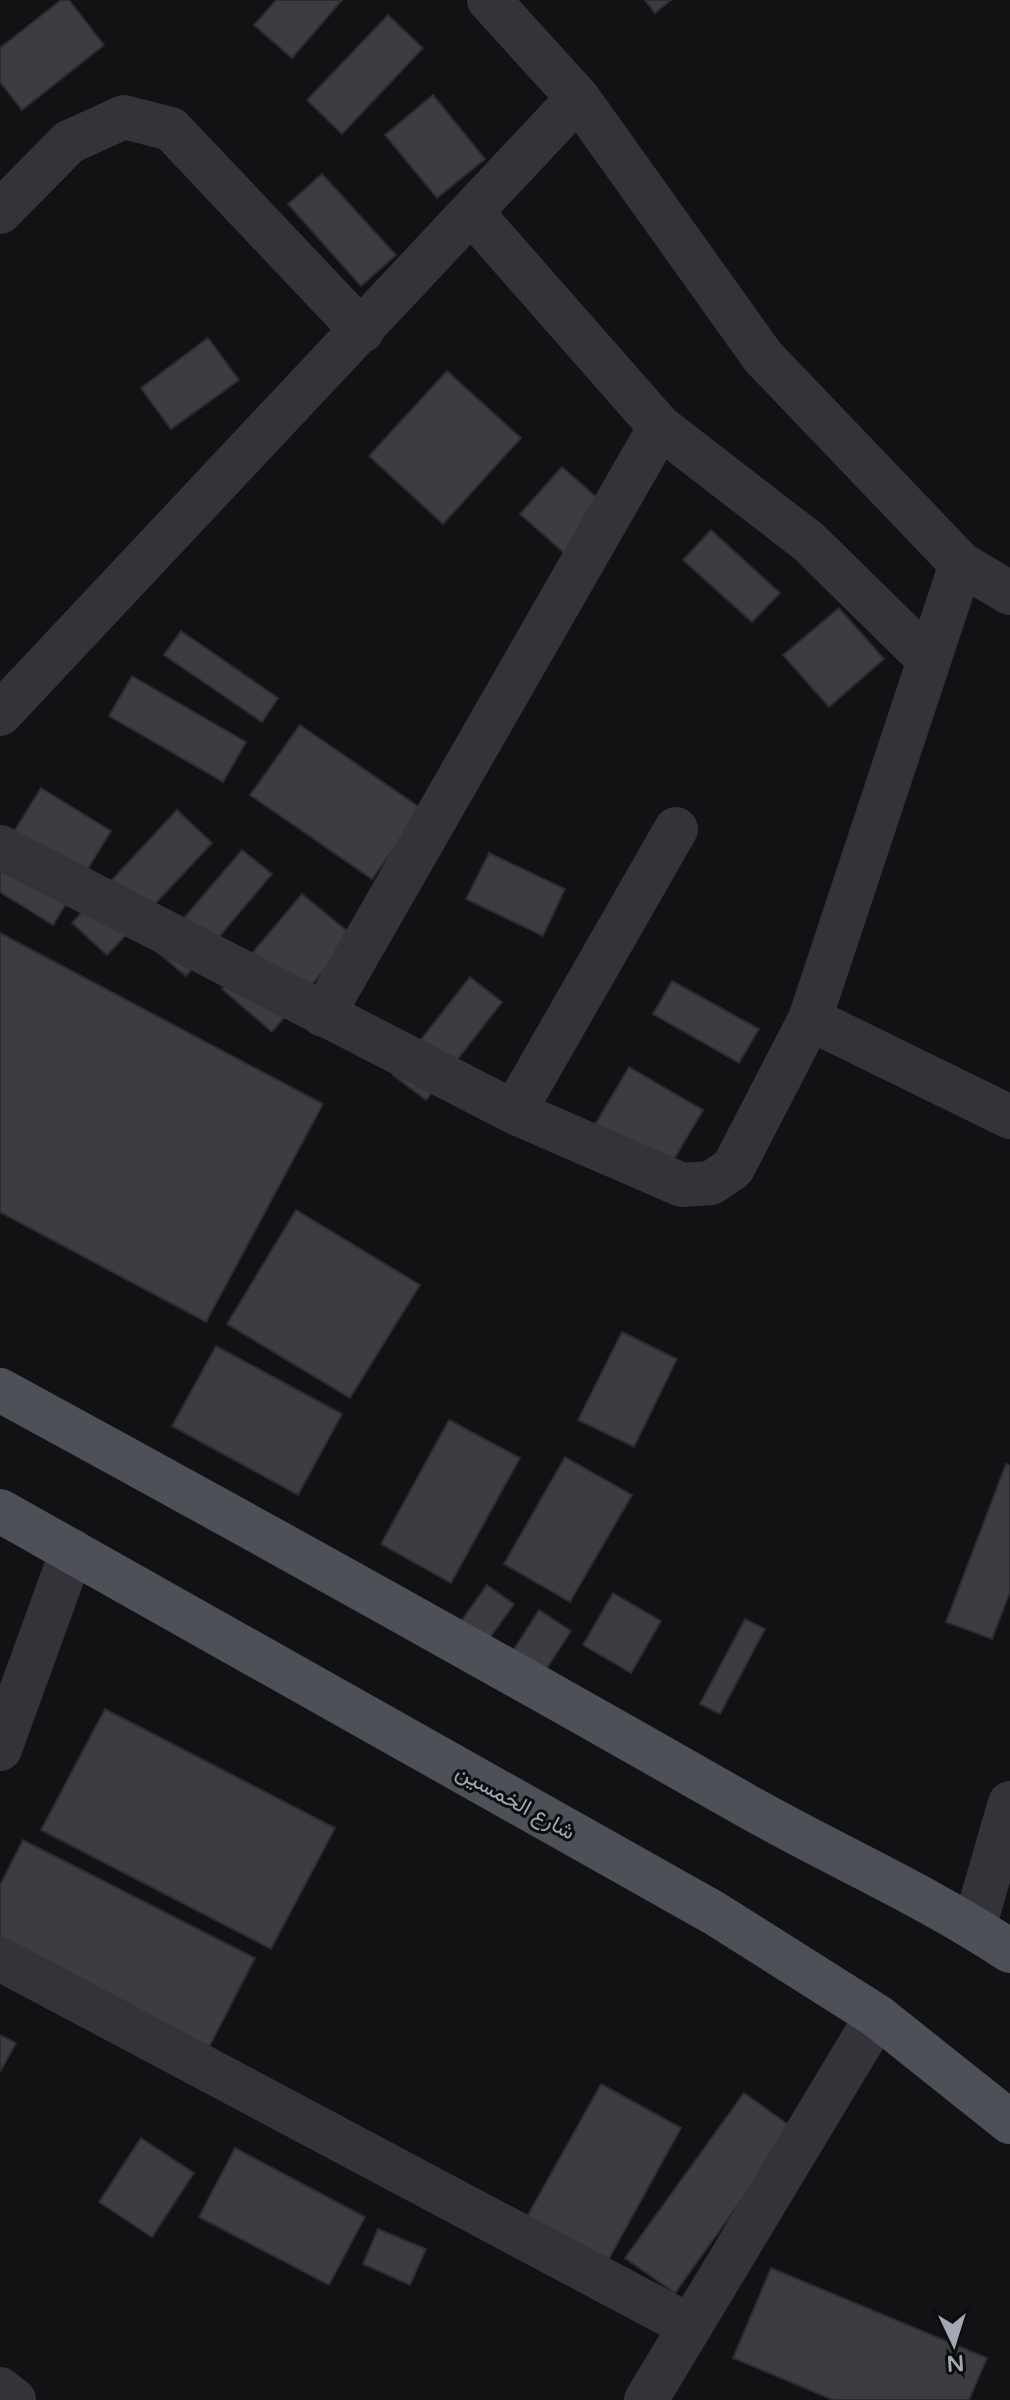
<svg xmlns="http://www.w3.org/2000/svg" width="1010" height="2400" viewBox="0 0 1010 2400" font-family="'Varela Round',Vazirmatn,sans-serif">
	<rect width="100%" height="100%" fill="#121214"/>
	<path fill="#3c3c41" stroke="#2c2c30" stroke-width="2" d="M61,0h8l35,45 -82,65 -22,-28v-34z
		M276,0h66l-50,58 -38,-33z
		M645,0h26l-16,13z
		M388,15l35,33 -81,86 -35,-34z
		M433,95l52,64 -48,39 -52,-63z
		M322,174l74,81 -35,31 -73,-82z
		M208,338l31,42 -68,49 -30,-41z
		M447,371l74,67 -78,86 -74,-68z
		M562,467l49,43 -41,48 -50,-44z
		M711,530l69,63 -28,29 -69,-62z
		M839,608l45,51 -55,48 -46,-52z
		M181,631l97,67 -16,24 -98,-67z
		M132,676l114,66 -23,40 -114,-66z
		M300,725l122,84 -50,70 -122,-84z
		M41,788l70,43 -58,94 -53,-33v-38z
		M177,810l35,33 -105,112 -35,-32z
		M242,850l30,24 -86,102 -30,-25z
		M489,853l76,36 -22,47 -77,-37z
		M302,894l51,42 -81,96 -50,-43z
		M0,933l323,171 -117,218 -206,-110z
		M470,977l32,25 -76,98 -33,-25z
		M672,981l87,48 -20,34 -86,-49z
		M629,1067l74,43 -36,61 -74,-43z
		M296,1210l124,75 -70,113 -123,-74z
		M622,1332l55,27 -43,88 -56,-27z
		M216,1346l126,68 -44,81 -126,-69z
		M449,1420l71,38 -69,125 -70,-39z
		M565,1457l67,38 -62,107 -66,-38z
		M1006,1464l4,2v126l-18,47 -46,-17z
		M487,1585l27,19 -30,42 -27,-19z
		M613,1593l48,28 -30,52 -48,-28z
		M539,1610l32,21 -28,43 -32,-20z
		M745,1619l20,10 -45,85 -20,-10z
		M105,1709l230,119 -64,121 -230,-119z
		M23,1840l232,118 -49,95 -206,-105v-63z
		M0,2035l16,8 -16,29z
		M601,2084l80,44 -76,138 -81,-44z
		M744,2093l49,35 -118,165 -50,-35z
		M141,2138l53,35 -42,64 -53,-35z
		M235,2148l130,69 -36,68 -130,-68z
		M378,2229l48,20 -16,36 -47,-21z
		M771,2268l216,90 -18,42h-136l-100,-42z"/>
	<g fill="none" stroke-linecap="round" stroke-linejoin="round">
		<path stroke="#333339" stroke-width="44" d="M489,0l89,98 185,259 198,207 49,29
			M0,212l69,-70 55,-25 47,12 191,202
			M472,213l188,214 149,115 120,118
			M0,714l578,-616
			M0,847l514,265 168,73 29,-2 22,-15 77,-149 151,-455
			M323,1015l337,-588
			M810,1019l200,98
			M514,1112l162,-283
			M0,1749l72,-198
			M974,1927l36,-124
			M0,1959l688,366
			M0,2389l14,11
			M646,2400l231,-384"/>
		<path stroke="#4e5058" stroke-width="44" d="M0,1390c250,136 498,274 745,415 88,50 181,90 265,146
			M0,1511l714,402 163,103 133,106"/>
	</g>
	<g text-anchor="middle" stroke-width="6" stroke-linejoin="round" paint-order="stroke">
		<g font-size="22" fill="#a2a7b5" stroke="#0d0d0f">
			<text transform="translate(516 1801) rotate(29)" y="8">شارع الخمسين</text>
		</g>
	</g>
	<g transform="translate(954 2344) rotate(176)" stroke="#0d0d0f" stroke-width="6" paint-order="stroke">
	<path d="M0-6L14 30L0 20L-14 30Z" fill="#a2a7b5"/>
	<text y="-12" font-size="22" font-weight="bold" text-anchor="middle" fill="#a2a7b5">N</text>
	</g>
</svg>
